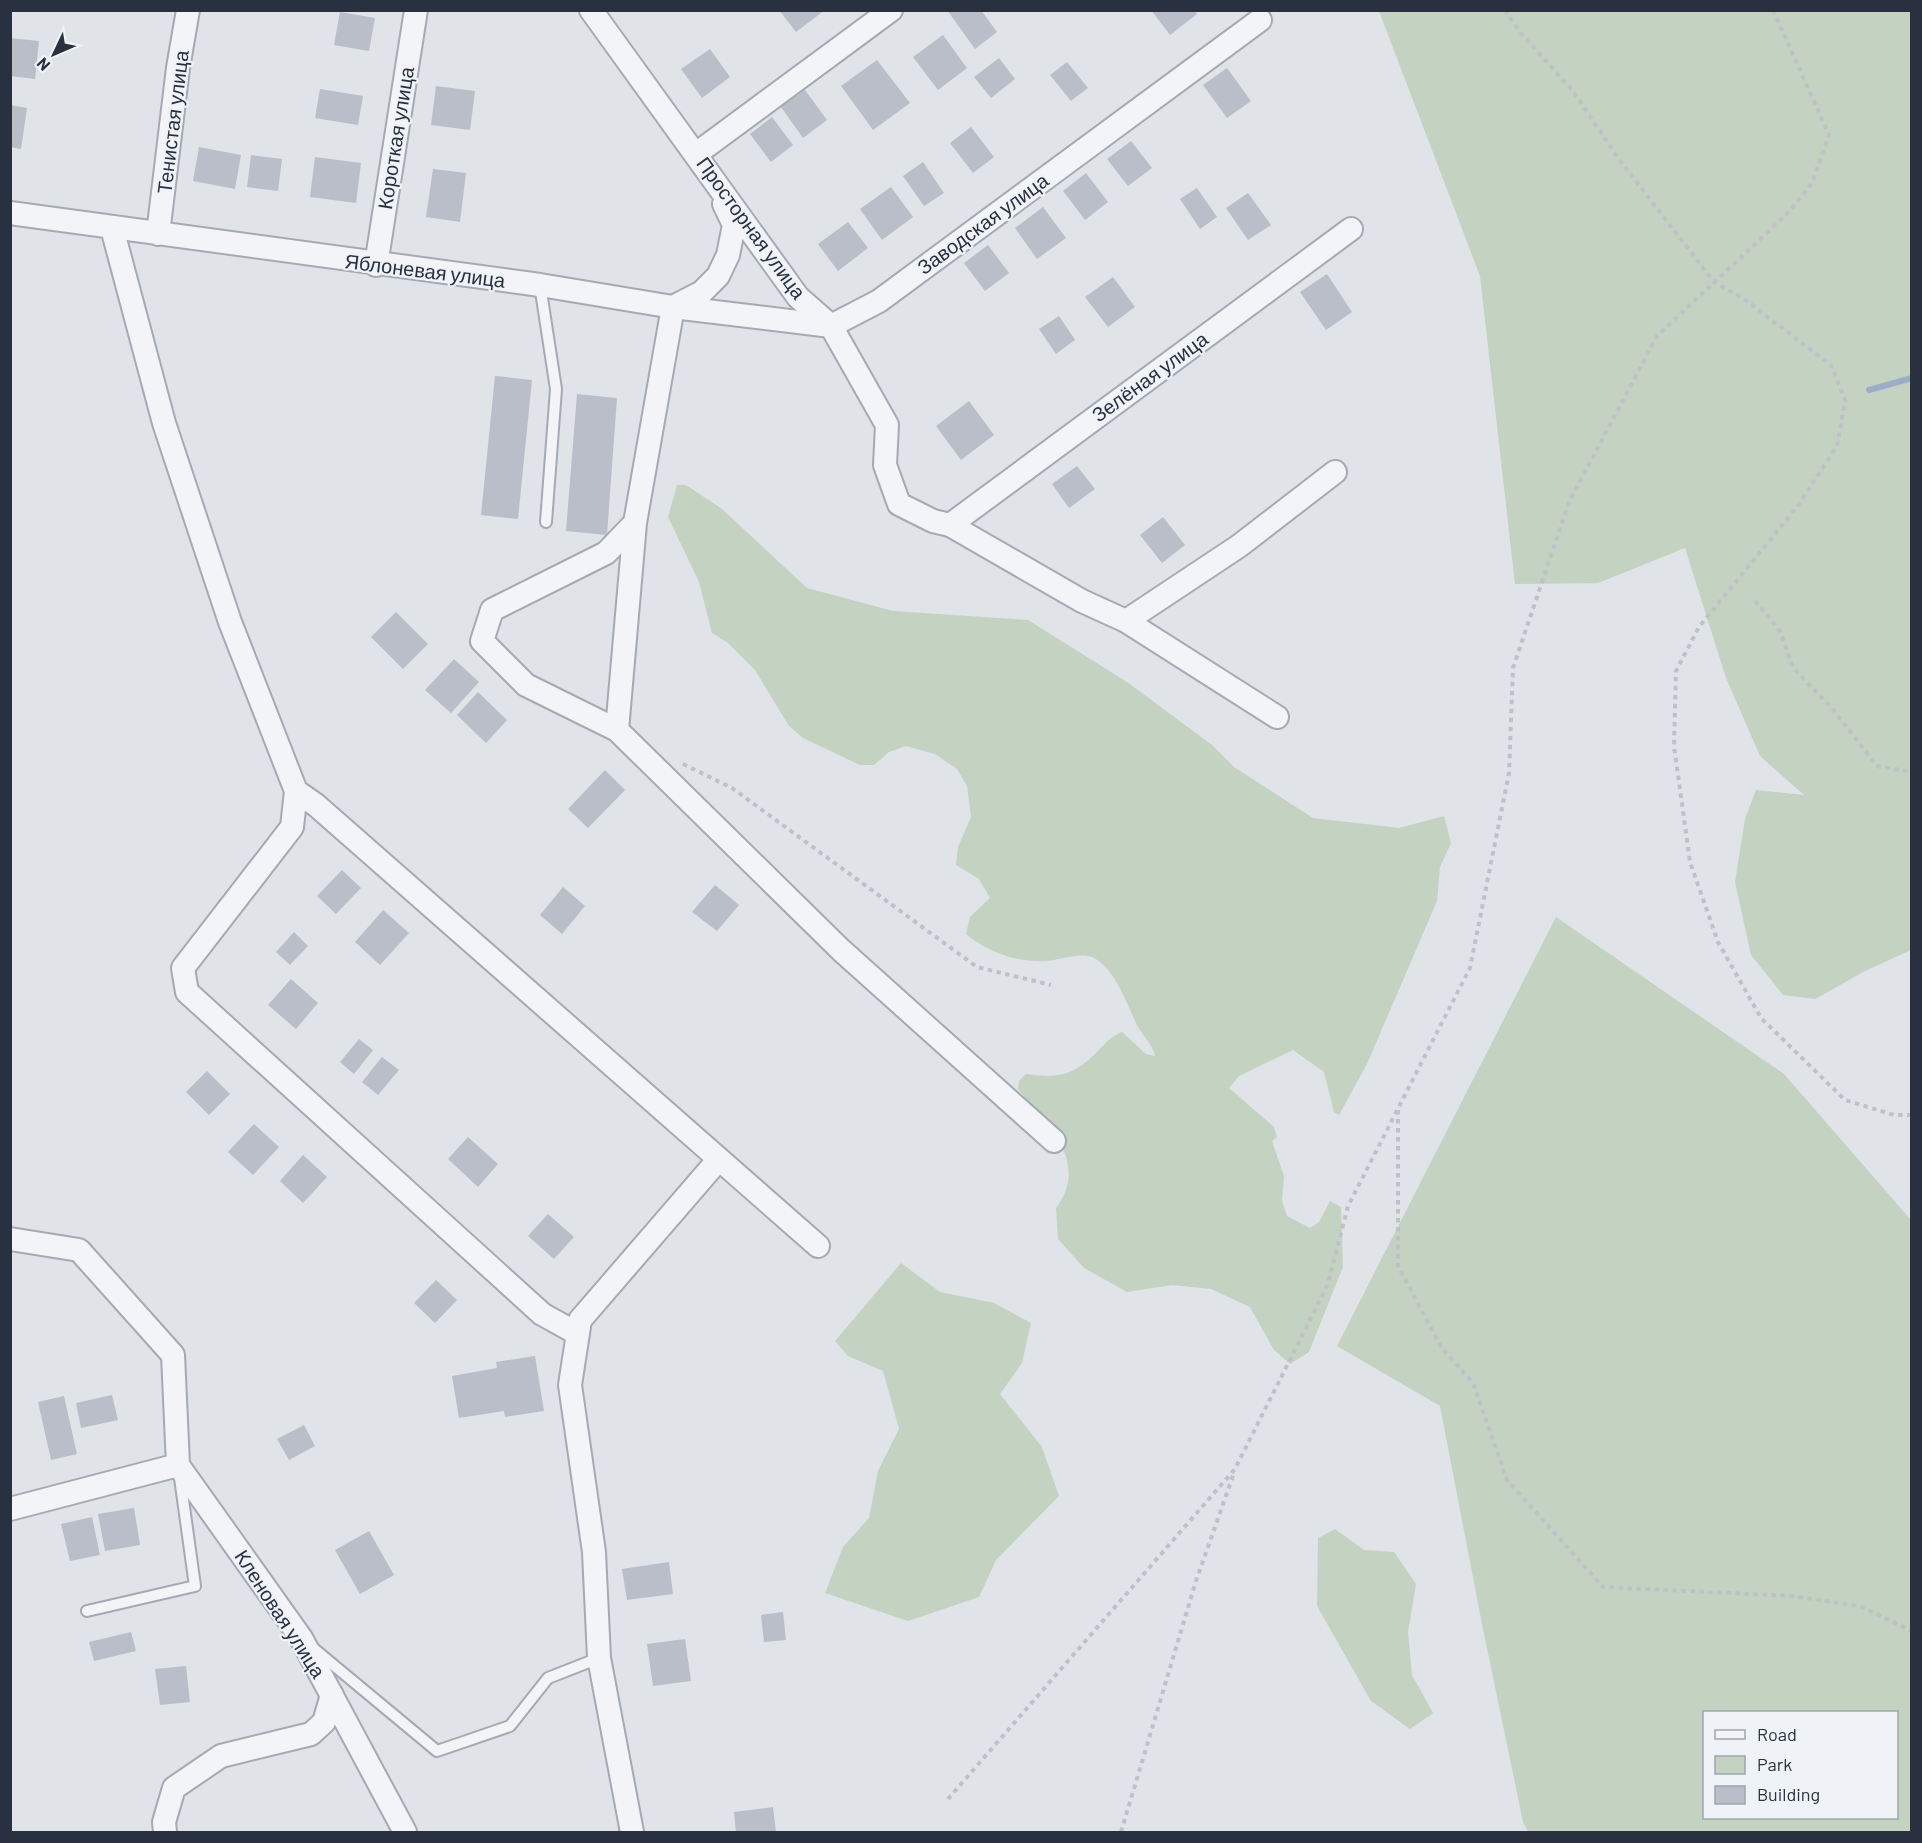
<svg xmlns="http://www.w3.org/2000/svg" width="1922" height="1843" viewBox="0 0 1922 1843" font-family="Barlow,sans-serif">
	<rect width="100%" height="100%" fill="#e0e3e8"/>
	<path fill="#c4d2c1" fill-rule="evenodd" d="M1379,11h532v939l-46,21 -50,28 -32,-4 -32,-40 -16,-73 10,-63 11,-29 48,5 -44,-39 -34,-78 -41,-130 -87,35 -83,1 -35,-308z
		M677,485h9l36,24 85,79 86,23 135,9 99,62 85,63 22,22 79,51 86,10 45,-12 7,27 -11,24 -3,34 -70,163 -28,51 -5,-3 -10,-40 -31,-22 -54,26 -10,12 45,39 3,10 -5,4 12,35 -2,25 5,15 23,12 9,-6 11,-21 11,6 2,60 -34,85 -19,12 -16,-14 -24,-43 -39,-18 -39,-4 -45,7 -43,-24 -26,-29 -2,-31c35,-46 -10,-85 -38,-119l1,-8 7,-7c35,5 48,1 73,-24 7,-8 13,-14 23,-18l24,22 9,2c-3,-14 -15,-22 -20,-35 -8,-18 -24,-61 -47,-65 -13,-2 -29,4 -41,5 -30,2 -59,-9 -81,-27l4,-17 20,-19 -11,-19 -23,-14 2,-18 13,-30 -4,-31 -10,-17 -22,-15 -29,-8 -17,6 -15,13h-14l-57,-27 -14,-12 -34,-56 -27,-27 -16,-10 -13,-51 -31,-65z
		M1556,917l228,157 127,146v612h-383l-5,-10 -41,-198 -42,-218 -103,-60zM1896,1712v106h-192v-106z
		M901,1263l39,29 54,11 37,20 -9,40 -22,31 42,53 17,49 -63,64 -17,37 -71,24 -83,-28 18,-46 26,-29 9,-47 21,-42 -16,-58 -35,-15 -13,-15z
		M1335,1529l29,21 30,2 22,32 -8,48 4,43 21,38 -23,16 -39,-28 -54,-95 1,-68z"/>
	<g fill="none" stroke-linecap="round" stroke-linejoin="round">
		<path stroke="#9caec7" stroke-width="6" d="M1869,390l43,-12"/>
	</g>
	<path fill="#babec8" d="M779,10h46l-29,22z
		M947,10h34l16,22 -22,17z
		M1151,10h43l3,4 -27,21z
		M340,12l35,6 -6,33 -35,-6z
		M943,35l24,33 -29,22 -25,-33z
		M10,38l29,3 -4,38 -25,-3z
		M710,49l20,28 -28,21 -21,-29z
		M999,58l16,21 -24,19 -17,-21z
		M877,60l33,43 -37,27 -32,-44z
		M1067,62l21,26 -17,13 -21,-26z
		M1227,68l24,33 -24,17 -24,-33z
		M436,86l39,5 -5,39 -39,-5z
		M320,89l43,7 -5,29 -43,-7z
		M805,90l22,30 -24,18 -22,-31z
		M10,105l17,3 -6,41 -11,-2z
		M772,117l21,28 -22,17 -21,-28z
		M971,127l23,30 -21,16 -23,-30z
		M1131,141l21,27 -24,18 -21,-27z
		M199,147l42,8 -6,34 -42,-8z
		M251,155l31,4 -4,32 -31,-4z
		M315,157l46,6 -5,40 -46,-6z
		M923,162l21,31 -20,13 -21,-30z
		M433,169l33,4 -6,49 -34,-5z
		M1086,173l22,29 -23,18 -22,-29z
		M891,187l22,30 -31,23 -22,-31z
		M1197,188l20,29 -17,12 -20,-30z
		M1248,193l23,32 -23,15 -22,-32z
		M1043,207l23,31 -29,21 -22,-31z
		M848,222l20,26 -30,23 -20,-27z
		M988,245l21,28 -24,18 -21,-28z
		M1327,274l25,38 -26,18 -26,-38z
		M1113,277l22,30 -27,20 -23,-30z
		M1059,316l16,24 -19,14 -17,-25z
		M495,376l37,4 -14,139 -37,-4z
		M577,394l40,4 -10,137 -41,-4z
		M969,401l25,34 -33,25 -25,-34z
		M1077,466l18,23 -26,19 -17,-24z
		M1163,517l22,28 -23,18 -22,-28z
		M396,612l32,32 -25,25 -32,-32z
		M454,659l25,23 -28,31 -26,-23z
		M478,692l29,28 -21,23 -29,-28z
		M605,770l20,20 -37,38 -20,-19z
		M342,870l19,18 -25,26 -19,-18z
		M715,885l24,20 -22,26 -25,-19z
		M563,887l22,19 -23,28 -22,-19z
		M383,910l26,23 -29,32 -25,-23z
		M294,932l14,14 -18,19 -14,-13z
		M291,979l27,24 -22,26 -28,-24z
		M359,1039l14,11 -19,24 -14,-12z
		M382,1057l17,13 -21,25 -16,-13z
		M207,1071l23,23 -21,21 -23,-23z
		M254,1124l25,23 -26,28 -25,-23z
		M468,1137l30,27 -20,23 -30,-28z
		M303,1155l24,22 -24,26 -23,-22z
		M548,1214l26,23 -20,22 -26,-23z
		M436,1280l21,20 -22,23 -21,-20z
		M535,1356l9,55 -39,6 -1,-6 -45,7 -7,-42 45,-8 -1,-6z
		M112,1395l6,25 -37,8 -5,-25z
		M64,1396l13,58 -26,6 -13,-58z
		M304,1425l11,21 -26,14 -12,-21z
		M134,1508l6,37 -35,6 -7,-37z
		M92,1517l8,38 -30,6 -9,-37z
		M369,1531l25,44 -34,19 -25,-44z
		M669,1562l4,32 -46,6 -5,-31z
		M783,1612l3,28 -22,2 -3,-27z
		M131,1632l5,19 -42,10 -5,-19z
		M685,1639l6,42 -38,5 -6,-42z
		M186,1666l4,36 -30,3 -5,-36z
		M773,1807l3,25h-40l-2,-20z"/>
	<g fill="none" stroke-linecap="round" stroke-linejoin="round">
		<g stroke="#a5aab2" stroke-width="14">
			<path id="lane" d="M540,285l16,104 -10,133
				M87,1611l108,-25 -15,-108
				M313,1648l124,103 73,-25 38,-48 51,-20"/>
		</g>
		<g stroke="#a5aab2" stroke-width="26">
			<path id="street" d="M591,10l207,287 33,29 56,99 -2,40 14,39 34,17 17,4 132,76 44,20 113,-75 96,-74
				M696,154l195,-144
				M10,213l530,72 133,22 29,-15 16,-16 10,-21 6,-30 -10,-21
				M112,228l52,195 66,199 66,169 -4,36 -109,141 4,24 355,322 36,20
				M158,234l20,-166 10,-58
				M376,265l40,-255
				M950,525l401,-296
				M1126,621l151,96
				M617,730l18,-207
				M296,791l20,14 502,441
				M1054,1141l-213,-191 -224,-220 -91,-45 -44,-44 10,-31 114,-57 29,-30 38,-216 158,19 48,-25 381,-281
				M10,1239l69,11 94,105 5,110
				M178,1465l123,173 104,194
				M10,1509l168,-44
				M165,1832l-1,-10 10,-34 47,-32 90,-22 13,-12 8,-27
				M632,1832l-33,-174 -5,-106 -24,-167 10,-65 139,-161"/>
		</g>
		<path stroke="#bec1c7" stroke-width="4" stroke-dasharray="4.5 4.5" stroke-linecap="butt" d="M1505,10l14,21 54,60 45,67 96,124 30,17 87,66 14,35 -8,46 -40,61 -98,120 -23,44 -2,75 16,116 28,80 43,76 84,82 49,15h18
			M1755,601l25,30 13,37 38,39 46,59 35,6
			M683,764l49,24 245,179 74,18
			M1398,1110v156l43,81 32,36 34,97 96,107 190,9 66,10 53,25
			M948,1799l287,-330 93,-185 20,-78 122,-238 39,-195 4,-105 56,-166 88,-166 133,-125 22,-28 17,-48 -56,-125
			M1121,1832l75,-251 38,-108"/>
		<use href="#lane" stroke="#f3f4f7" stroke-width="10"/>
		<use href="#street" stroke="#f3f4f7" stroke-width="22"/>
	</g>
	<g text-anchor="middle" stroke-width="4.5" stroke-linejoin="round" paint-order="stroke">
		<g font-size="20" fill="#29303f" stroke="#eff2f6">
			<text transform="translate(173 122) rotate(-83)" y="7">Тенистая улица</text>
			<text transform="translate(396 138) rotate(-81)" y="7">Короткая улица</text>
			<text transform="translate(983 224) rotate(-36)" y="7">Заводская улица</text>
			<text transform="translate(751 228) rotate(54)" y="7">Просторная улица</text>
			<text transform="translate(425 271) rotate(7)" y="7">Яблоневая улица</text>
			<text transform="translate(1150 377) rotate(-36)" y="7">Зелёная улица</text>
			<text transform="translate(280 1614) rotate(57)" y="7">Кленовая улица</text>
		</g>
	</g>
	<rect width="1922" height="1843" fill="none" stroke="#29303f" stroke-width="24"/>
	<rect x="1703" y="1711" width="195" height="108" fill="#eff2f6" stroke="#a0a4ad" stroke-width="1.5"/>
	<rect x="1715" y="1730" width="30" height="9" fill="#f3f4f7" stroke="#a0a4ad" stroke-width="1.5"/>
	<text x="1757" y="1741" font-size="18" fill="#29303f">Road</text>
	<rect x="1715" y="1756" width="30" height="18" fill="#c4d2c1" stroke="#a0a4ad" stroke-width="1.5"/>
	<text x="1757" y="1771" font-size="18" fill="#29303f">Park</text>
	<rect x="1715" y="1786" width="30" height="18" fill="#babec8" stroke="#a0a4ad" stroke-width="1.5"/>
	<text x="1757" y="1801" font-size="18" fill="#29303f">Building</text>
	<g transform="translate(54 54) rotate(226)" stroke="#eff2f6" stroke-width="4.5" paint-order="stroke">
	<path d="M0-4.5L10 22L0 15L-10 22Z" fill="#29303f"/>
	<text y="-9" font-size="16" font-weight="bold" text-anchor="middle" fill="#29303f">N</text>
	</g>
</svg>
